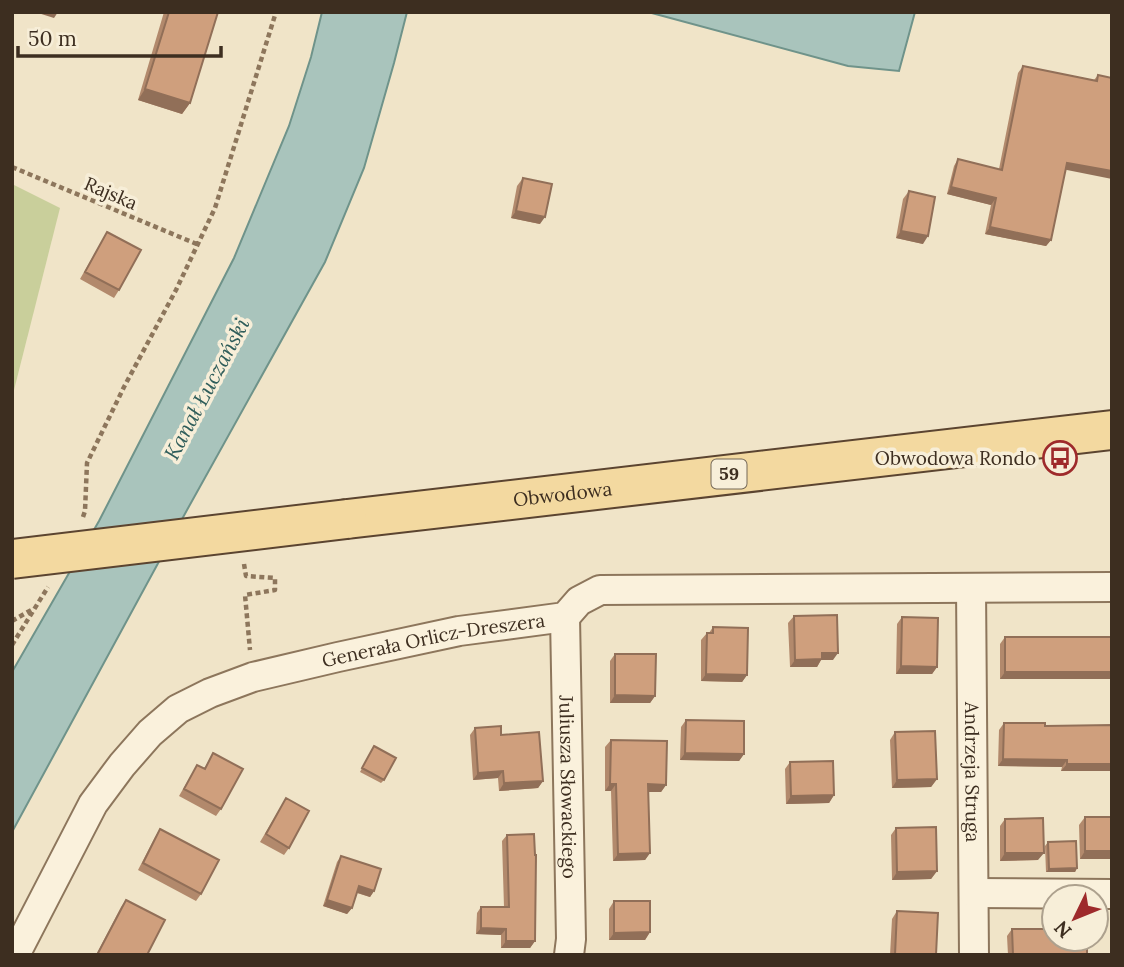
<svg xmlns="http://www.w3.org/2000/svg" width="1124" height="967" viewBox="0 0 1124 967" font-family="Lora,serif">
	<rect width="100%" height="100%" fill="#f0e4c8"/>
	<path fill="#c9cf9b" d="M12,184l48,24 -48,190z"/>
	<path fill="#a9c4bc" stroke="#6f938a" stroke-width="2" d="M322,12h85l-13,51 -30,105 -39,94 -138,248 -175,322v-160l87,-151 135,-263 55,-132 22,-69z
		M648,12h267l-16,59 -51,-5z"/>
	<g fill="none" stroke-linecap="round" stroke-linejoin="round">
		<g stroke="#8d765c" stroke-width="32">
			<g id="street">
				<path id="s1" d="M971,588l3,367"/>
				<path id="s2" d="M565,617l6,322 -2,16"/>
				<path d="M974,893l138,1"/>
				<path id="s3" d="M15,955l78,-151 29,-39 28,-32 28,-24 32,-16 43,-16 85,-20 121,-26 106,-14 14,-16 21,-11 512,-3"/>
			</g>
		</g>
		<g stroke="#5b4430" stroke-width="42">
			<g id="primary">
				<path id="s4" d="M347,519l765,-89"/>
			</g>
		</g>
		<path stroke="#8d765c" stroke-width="4.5" stroke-dasharray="5 3.5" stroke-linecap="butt" d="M12,167l187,78
			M83,517l2,-6 2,-48 37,-76 52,-97 39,-82 61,-196
			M244,564l2,12 29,2v12l-30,5 5,55
			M12,621l21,-12
			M12,645l36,-58"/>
		<use href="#street" stroke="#faf1dc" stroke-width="28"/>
		<use href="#primary" stroke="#f3d9a0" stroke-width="38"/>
		<g stroke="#5b4430" stroke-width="42" stroke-linecap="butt">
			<path id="primary-bridge" d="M12,559l335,-40"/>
		</g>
		<use href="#primary-bridge" stroke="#f3d9a0" stroke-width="38"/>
	</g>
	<path fill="#b2896c" d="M164,12h54l-28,91 -8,11 -44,-14z
		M1023,66l71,14 4,-5 14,3 -47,92 -14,70 -5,6 -61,-12 6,-29 -44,-11 7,-28 4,-7 41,10 19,-96z
		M523,178l17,46 -29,-6 6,-32z
		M909,191l14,53 -27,-6 7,-39z
		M107,232l12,58 -5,8 -34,-19z
		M794,616l39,44h-12l-4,7h-27l-2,-44z
		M902,617l35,50 -5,7h-36l1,-50z
		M713,627l34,48 -5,7 -41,-1v-41l6,-7h2z
		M1005,637h107v42h-112v-35z
		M615,654l40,42 -5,7h-40v-42z
		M686,720l58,34 -5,7 -59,-1 1,-33z
		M1004,723l41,3 67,-1v46h-51l1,-4 -64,-1 1,-36z
		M475,728l26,7 42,46 -5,7 -39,3 -1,-13 -25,2 -3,-45z
		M895,732l42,47 -6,8 -39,1 -2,-48z
		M611,740l55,45 -5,7h-13l2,61 -5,7 -32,1 -2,-70h-6v-44z
		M374,746l10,34 -3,3 -21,-11z
		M213,753l8,56 -5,7 -37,-20 18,-31 7,4z
		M790,762l44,33 -5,8 -43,1 -1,-35z
		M286,798l3,50 -5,7 -24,-13z
		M1085,817h27v42h-32l-1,-34z
		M1005,819l33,41 -38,1v-35z
		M896,828l41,43 -6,8 -39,1 -1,-45z
		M160,829l41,65 -5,7 -58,-31 17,-33z
		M507,835l28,106 -5,7h-29v-13l-25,-1 1,-21 4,-6h23l-2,-66z
		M1048,842l29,26 -2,4h-29l-1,-26z
		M341,856l33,35 -4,6 -13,-4 -5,15 -5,6 -24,-8 14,-44z
		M126,900l21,55h-51l25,-48z
		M614,901l36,31 -5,8h-36v-31z
		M897,911l39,44h-46l2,-36z
		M1012,929l75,26h-79l-1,-19z"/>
	<path fill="#916f58" d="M35,12h23l-4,6z
		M145,89l45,14 -8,11 -44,-14z
		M1067,163l45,8v8l-50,-10z
		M951,187l45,11 -5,7 -44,-11z
		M516,211l29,6 -5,7 -29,-6z
		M990,227l61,13 -5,6 -61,-12z
		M901,231l27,5 -5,8 -27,-6z
		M822,653h16l-5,7h-12l-4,7h-27l5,-7z
		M901,666l36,1 -5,7h-36z
		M1005,672h107v7h-112z
		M706,674l41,1 -5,7 -41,-1z
		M615,695l40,1 -5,7h-40z
		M685,753l59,1 -5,7 -59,-1z
		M1003,759l64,1 -5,7 -64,-1z
		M1067,764h45v7h-51z
		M503,771l-5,7 -25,2 5,-7z
		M937,779l-6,8 -39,1 5,-8z
		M543,781l-5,7 -39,3 5,-8z
		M610,784h6l-5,7h-6z
		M648,784l18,1 -5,7h-18z
		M834,795l-5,8 -43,1 5,-8z
		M1085,851h27v8h-32z
		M650,853l-5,7 -32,1 5,-7z
		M1005,853h39l-6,7 -38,1z
		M1077,868l-2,4h-29l3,-3z
		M937,871l-6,8 -39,1 5,-8z
		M359,886l15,5 -4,6 -15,-5z
		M327,900l25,8 -5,6 -24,-8z
		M481,928l25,1 -5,6 -25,-1z
		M650,932l-5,8h-36l5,-7z
		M506,941h29l-5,7h-29z"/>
	<path fill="#cf9f7d" stroke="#916f58" stroke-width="2" d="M169,12h49l-28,91 -45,-14z
		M1023,66l74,15 1,-6 14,3v93l-45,-8 -16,77 -61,-13 6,-29 -45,-11 7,-28 44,11z
		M523,178l29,6 -7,33 -29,-6z
		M909,191l26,6 -7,39 -27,-5z
		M107,232l34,18 -22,40 -34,-18z
		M837,615l1,38h-16v6l-27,1 -1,-44z
		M902,617l36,1 -1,49 -36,-1z
		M713,627l35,1 -1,47 -41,-1 1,-41h6z
		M1005,637h107v35h-107z
		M615,654h41l-1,42 -40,-1z
		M686,720l58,1v33l-59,-1z
		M1004,723h41v3l67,-1v39h-45v-4l-64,-1z
		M501,726v9l38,-3 4,49 -39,2 -1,-12 -25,2 -3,-45z
		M935,731l2,48 -40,1 -2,-48z
		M611,740l56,1 -1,44 -18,-1 2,69 -32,1 -2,-70h-6z
		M374,746l22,12 -12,22 -22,-12z
		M213,753l30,16 -22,40 -37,-20 13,-24 8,4z
		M833,761l1,34 -43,1 -1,-34z
		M286,798l23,13 -20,37 -23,-14z
		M1085,817h27v34h-27z
		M1043,818l1,35h-39v-34z
		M936,827l1,44 -40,1 -1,-44z
		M160,829l59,31 -18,34 -58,-31z
		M534,834l1,21h1l-1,86h-29v-12l-25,-1v-21h28l-2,-72z
		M1076,841l1,27 -28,1 -1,-27z
		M341,856l40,13 -7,22 -15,-5 -7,22 -25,-8z
		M126,900l39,20 -18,35h-50z
		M614,901h36v31l-36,1z
		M897,911l41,2 -2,42h-41z
		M1012,929h42v10h33v16h-74z"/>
	<defs>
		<g id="bus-ring" transform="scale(1.75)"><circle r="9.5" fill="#f7eed8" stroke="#9e2a2b" stroke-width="1.5"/><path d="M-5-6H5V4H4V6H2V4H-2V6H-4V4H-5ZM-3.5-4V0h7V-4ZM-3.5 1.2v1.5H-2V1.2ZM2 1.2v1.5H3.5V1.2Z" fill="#9e2a2b"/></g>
	</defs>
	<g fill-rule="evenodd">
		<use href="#bus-ring" x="1060" y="458"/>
	</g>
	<g text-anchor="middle" stroke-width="7" stroke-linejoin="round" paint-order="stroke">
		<rect fill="#f7eed8" stroke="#756857" stroke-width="2" x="711.5" y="459.5" width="35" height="29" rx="5"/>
		<g font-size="18" font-weight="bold" fill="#3d2e20">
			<text x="729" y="480">59</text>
		</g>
		<g font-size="19" fill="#3d2e20" stroke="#f7eed8">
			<text transform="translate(111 193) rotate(23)" y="7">Rajska</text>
			<text dy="7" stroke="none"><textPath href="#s4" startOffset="217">Obwodowa</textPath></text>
			<text dy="7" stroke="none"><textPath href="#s3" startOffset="564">Generała Orlicz-Dreszera</textPath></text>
			<text dy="7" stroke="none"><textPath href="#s1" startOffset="184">Andrzeja Struga</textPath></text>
			<text dy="7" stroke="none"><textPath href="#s2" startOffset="170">Juliusza Słowackiego</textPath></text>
		</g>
		<g font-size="19" fill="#3d2e20" stroke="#f7eed8" text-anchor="end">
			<text x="1036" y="465">Obwodowa Rondo</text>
		</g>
		<g font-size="21" font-style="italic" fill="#2f5d5a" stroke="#f7eed8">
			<text transform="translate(207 389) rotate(-62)" y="7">Kanał Łuczański</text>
		</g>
	</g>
	<rect width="1124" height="967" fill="none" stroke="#3d2e20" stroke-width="28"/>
	<g transform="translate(1075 918) rotate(227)"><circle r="33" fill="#f7eed8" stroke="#ada18e" stroke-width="2"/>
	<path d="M0-5L12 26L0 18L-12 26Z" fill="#9e2a2b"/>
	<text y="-10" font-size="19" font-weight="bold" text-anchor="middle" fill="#3d2e20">N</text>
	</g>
	<path d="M18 46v10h203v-10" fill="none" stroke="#3d2e20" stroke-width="3.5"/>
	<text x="28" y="46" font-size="21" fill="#3d2e20" stroke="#f7eed8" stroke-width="5" paint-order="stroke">50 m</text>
</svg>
